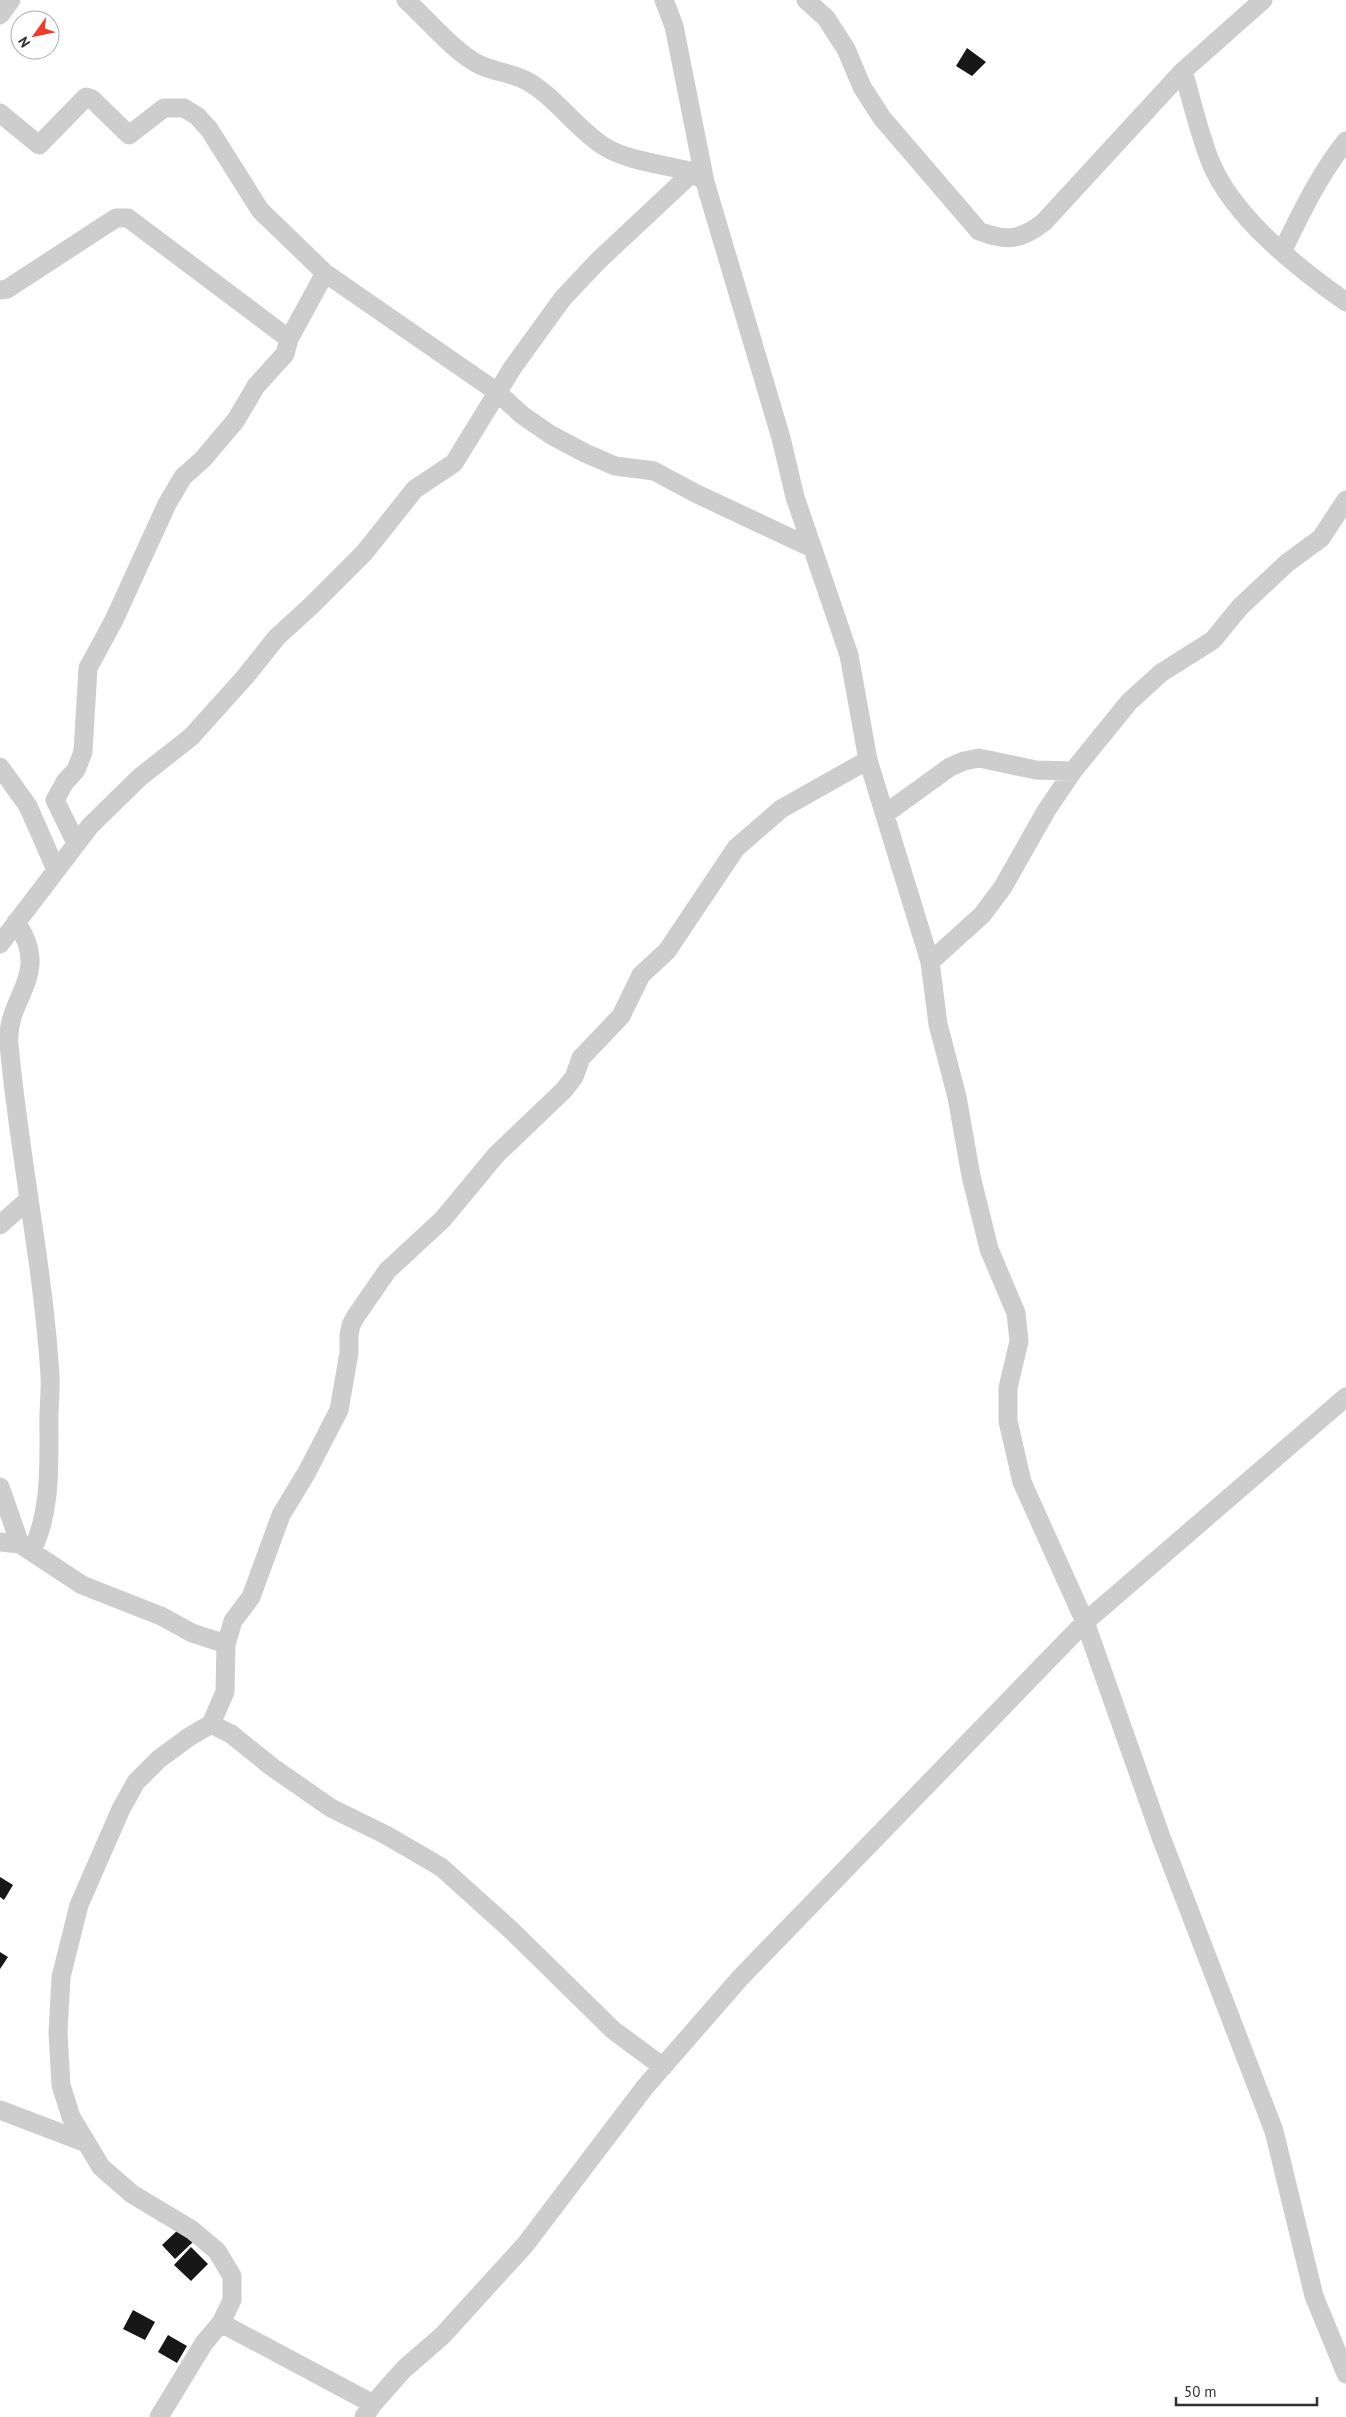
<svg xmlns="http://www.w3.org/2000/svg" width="1346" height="2417" viewBox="0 0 1346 2417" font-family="'PT Sans',sans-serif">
	<rect width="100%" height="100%" fill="#fff"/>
	<path fill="#171717" d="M967,48l19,14 -14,14 -16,-10z
		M0,1877l13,8 -9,15 -4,-3z
		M0,1952l8,5 -8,12z
		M180,2228l13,14 -18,17 -13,-14z
		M191,2247l17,17 -17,17 -17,-16z
		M133,2310l22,12 -10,18 -22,-11z
		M168,2335l19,11 -10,17 -19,-11z"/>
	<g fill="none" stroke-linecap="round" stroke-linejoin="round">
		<path stroke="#cdcdcd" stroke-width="19" d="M406,0c21,19 50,54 74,65 15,7 32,8 47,16 30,17 49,48 78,66 23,14 61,18 88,25l7,6
			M664,0l10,26 31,156 76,256 14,59 54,158 19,105 62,202 8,62 19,73 14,79 18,73 27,64 3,28 -11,47v33l14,61 63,140 76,215 113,294 40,165 32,78
			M806,0l20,18 20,31 16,38 20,31 97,113c28,11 42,9 65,-9l139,-151 80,-71
			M0,15l11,-15
			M1183,71c9,30 16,63 28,92 23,55 87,105 135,139
			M0,113l39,32 47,-48 6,2 37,36 35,-27h20l13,8 12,13 51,81 65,63 172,119 25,23 29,20 34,18 30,13 39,5 41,22 117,55
			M1282,252c19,-39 37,-77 64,-111
			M0,290l7,-1 109,-71h12l161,121
			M0,767l28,39 28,64
			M885,814l65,-47 14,-6 15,-3 57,12 37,1
			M76,843l-21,-43 10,-18 11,-12 7,-18 5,-84 26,-48 53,-116 16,-27 20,-18 33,-39 20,-34 29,-32 4,-15 36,-66
			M16,922c37,54 -11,75 -7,122 10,111 34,220 41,331 1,19 -2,38 -1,57 0,38 1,83 -17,118
			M0,944l90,-118 50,-49 51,-40 54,-60 32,-40 35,-32 52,-52 51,-64 39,-26 59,-96 50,-69 35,-37 95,-89
			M930,962l52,-47 21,-28 43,-76 27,-40 56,-69 32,-29 52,-33 27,-33 47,-44 34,-25 25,-38
			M0,1225l28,-25
			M0,1487l20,57
			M0,1542l20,2 62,41 79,31 31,17 34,11
			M211,1724l20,10 41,33 59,41 55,27 55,32 70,63 102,100 50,37
			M0,2110l84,32
			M221,2323l152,81
			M159,2417l45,-74 17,-20 11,-23v-24l-15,-25 -25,-21 -60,-36 -31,-27 -30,-50 -10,-32 -3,-52 3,-56 18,-72 42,-96 15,-27 23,-23 30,-22 22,-13 14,-32 1,-48 7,-23 18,-24 30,-82 26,-43 32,-62 10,-57v-18l2,-10 5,-9 31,-45 56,-52 53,-64 68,-65 10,-13 7,-19 40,-42 20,-41 26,-24 69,-103 45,-39 87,-49
			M364,2417l9,-13 31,-35 38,-33 83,-91 120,-158 96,-110 344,-355 261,-225"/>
	</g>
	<g transform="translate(35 35) rotate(237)"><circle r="24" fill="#ffffff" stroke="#acacac"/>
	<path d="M0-4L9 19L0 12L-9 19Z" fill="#ee3a2b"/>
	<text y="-8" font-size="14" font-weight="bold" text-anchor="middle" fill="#303030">N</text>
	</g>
	<path d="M1176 2397v8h141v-8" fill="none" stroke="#303030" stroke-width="2.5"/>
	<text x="1184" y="2397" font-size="15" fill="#303030" stroke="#ffffff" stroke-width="4" paint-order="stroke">50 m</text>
</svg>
